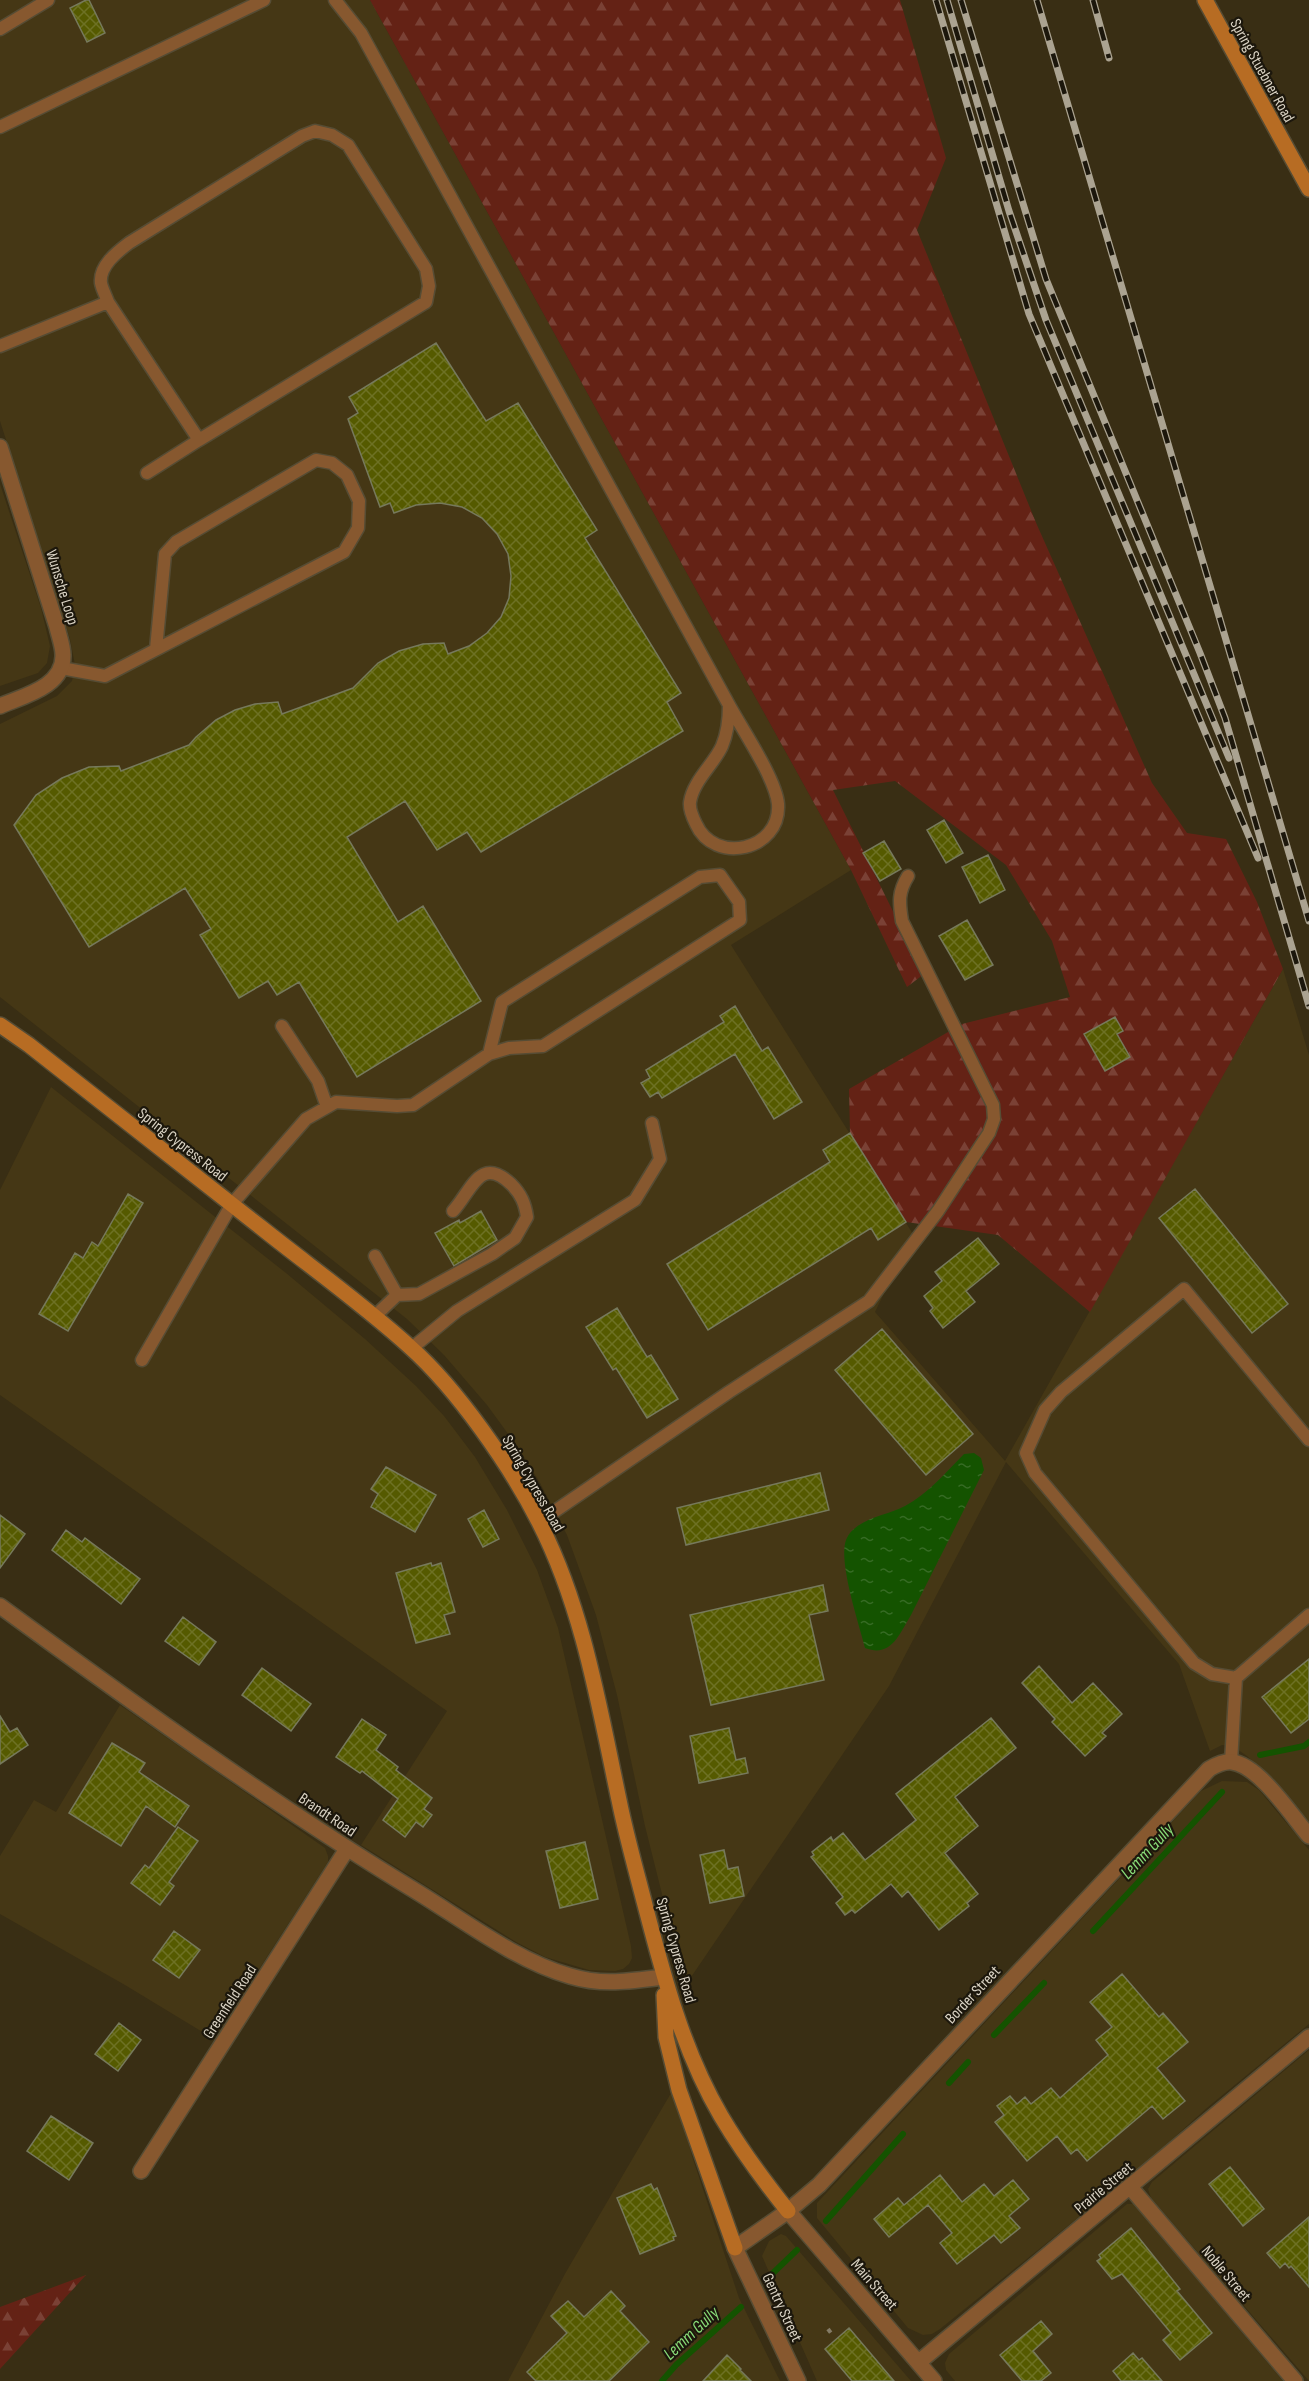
<svg xmlns="http://www.w3.org/2000/svg" width="1309" height="2381" viewBox="0 0 1309 2381" font-family="'Sofia Sans Condensed',sans-serif">
	<defs>
		<pattern id="forest-firs" width="22" height="20" patternUnits="userSpaceOnUse" patternTransform="scale(1.5)"><rect width="22" height="20" fill="#642215"/><path d="M5 1l3.5 6h-7zM16 11l3.5 6h-7z" fill="#7a4135"/></pattern>
		<pattern id="water-ripples" width="26" height="14" patternUnits="userSpaceOnUse" patternTransform="scale(1.5)"><rect width="26" height="14" fill="#145300"/><path d="M2 4q2-2 4 0t4 0M15 11q2-2 4 0t4 0" fill="none" stroke="#366b24"/></pattern>
		<pattern id="building-cross-hatch" width="8" height="8" patternUnits="userSpaceOnUse" patternTransform="scale(1.5)"><rect width="8" height="8" fill="#555a00"/><path d="M0 0l8 8M0 8l8-8" fill="none" stroke="#6d7124"/></pattern>
	</defs>
	<rect width="100%" height="100%" fill="#392e14"/>
	<path fill="#453715" d="M0,0h370l481,870 -120,75 182,289 -38,78 130,149 278,-492 26,86v767l-32,-37 -30,-29 -13,-9 -12,-2 -12,6 -31,-87 -173,-202 -117,224 -204,300 -40,-160 -28,-131 -21,-80 -29,-80 -28,-54 -22,-35 -30,-41 -43,-50 -37,-36 -407,-322v-273l57,-28 15,-15 3,-16 -5,-26 -70,-218z
		M0,484l41,124 9,38 -3,17 -9,10 -38,13z
		M51,1087l235,186 79,66 51,47 28,30 31,41 32,53 30,60 21,58 73,318 1,12 -3,6 -6,5 -8,2 -26,-1 -44,-13 -29,-15 -155,-97 86,-134 -447,-316v-205z
		M120,1705l205,143 3,8v6l-114,177 -89,-54 -125,-71v-58l34,-56 22,12z
		M1222,1781l25,1 12,8 50,60v174l-101,83 -61,55 -207,167 -8,5 -9,1 -15,-7 -91,-110v-15l384,-412z
		M1309,2050v331l-158,-183 -3,-9 4,-7z
		M674,2088l18,68 47,142 41,83h-272l58,-109z
		M1127,2204h7l149,177h-328l-9,-11 -1,-7 4,-9z
		M781,2234l5,2 125,145h-94l-55,-125 7,-15z"/>
	<path fill="url(#forest-firs)" d="M370,0h530l46,158 -29,72 120,295 115,258 35,50 39,6 31,63 26,67 -193,343 -92,-77 -92,-13 -56,-89 -1,-44 113,-65 108,-27 -18,-56 -46,-76 -111,-84 -62,9 91,184 -17,13 -56,-117z
		M86,2275l-86,94v-62z"/>
	<path fill="url(#water-ripples)" d="M974,1453l7,5 3,12 -73,145c-12,20 -20,43 -46,33 -6,-24 -27,-86 -19,-108 9,-22 41,-24 59,-34 23,-12 41,-34 59,-52z"/>
	<g fill="none" stroke-linecap="round" stroke-linejoin="round">
		<path stroke="#145300" stroke-width="6" d="M1260,1755l44,-9 5,-4
			M1093,1931l129,-139
			M994,2035l50,-52
			M949,2083l19,-21
			M826,2221l77,-87
			M772,2274l25,-24
			M662,2381l14,-16 65,-58"/>
	</g>
	<path fill="url(#building-cross-hatch)" stroke="#76795c" stroke-width="1.5" d="M86,0h3l16,33 -18,9 -17,-34z
		M436,343l50,78 32,-18 79,127 -12,8 96,155 -14,9 16,29 -202,121 -14,-20 -30,18 -32,-49 -58,36 51,85 25,-16 58,95 -124,76 -58,-95 -22,13 -9,-14 -29,17 -39,-63 11,-6 -26,-41 -96,59 -75,-122 22,-30 26,-17 27,-11 30,-1 2,5 68,-26 7,-8 20,-17 19,-10 20,-6 23,-2 4,12 71,-26 25,-25 21,-12 24,-7 21,-1 4,11 21,-8 18,-13 14,-16 8,-19 2,-22 -3,-22 -11,-20 -15,-16 -20,-11 -22,-4 -24,2 -22,8 -4,-10 -10,4 -32,-88 10,-6 -9,-16z
		M944,820l19,33 -17,10 -19,-33z
		M884,841l17,28 -21,12 -17,-28z
		M988,855l17,35 -25,13 -18,-36z
		M967,920l26,45 -28,15 -26,-44z
		M735,1006l27,45 6,-4 34,55 -28,17 -39,-65 -73,44 -4,-6 -8,5 -9,-14 9,-5 -4,-8 78,-48 -4,-6z
		M1115,1017l8,14 -6,3 13,23 -25,14 -21,-37z
		M850,1133l56,89 -28,18 -7,-12 -163,102 -41,-66 163,-102 -7,-12z
		M1195,1189l93,115 -36,29 -93,-115z
		M128,1194l15,9 -75,128 -29,-17 36,-61 8,5 9,-16 6,4z
		M481,1211l16,29 -43,26 -19,-33 24,-13 1,3z
		M978,1238l21,26 -33,27 9,11 -32,26 -13,-17 3,-3 -9,-12 18,-15 -7,-9z
		M617,1308l30,49 4,-2 27,44 -31,19 -31,-50 -3,2 -27,-43z
		M882,1329l91,105 -47,41 -91,-105z
		M386,1467l50,28 -21,37 -44,-25 7,-13 -7,-5z
		M820,1473l9,37 -143,35 -9,-37z
		M484,1510l15,29 -16,8 -15,-28z
		M0,1515l25,19 -25,34z
		M66,1530l16,12 3,-4 55,41 -19,25 -69,-54z
		M431,1563l1,3 9,-3 14,49 -11,3 6,19 -34,9 -20,-70z
		M823,1585l5,26 -19,4 15,65 -113,25 -21,-90z
		M183,1617l33,25 -17,23 -34,-24z
		M1309,1659v60l-18,14 -29,-36z
		M1039,1666l33,37 21,-20 29,31 -20,19 4,3 -21,20 -33,-34 3,-3 -33,-36z
		M262,1668l49,36 -20,27 -49,-36z
		M0,1716l10,16 7,-4 11,17 -28,19z
		M991,1718l25,30 -61,49 23,29 -33,27 33,41 -11,9 2,3 -30,24 -31,-39 -6,6 -11,-13 -36,29 -3,-3 -7,5 -9,-12 7,-6 -32,-40 3,-2 -2,-3 19,-15 2,4 10,-8 22,27 51,-40 -20,-26z
		M362,1719l24,16 -10,15 22,17 -2,3 36,28 -8,11 8,6 -9,12 -7,-5 -11,15 -22,-17 15,-21 -36,-28 -2,2 -24,-16z
		M729,1728l7,32 9,-2 3,15 -49,10 -9,-47z
		M112,1743l33,20 -6,9 50,34 -14,21 -29,-21 -25,40 -52,-33z
		M178,1827l20,14 -29,41 5,4 -14,19 -29,-22 14,-18 4,3z
		M585,1842l13,57 -38,9 -14,-57z
		M724,1850l4,19 10,-2 6,29 -34,7 -10,-48z
		M174,1931l26,19 -21,28 -26,-18z
		M1122,1974l37,43 4,-4 25,29 -31,26 28,33 -22,18 -11,-13 -65,55 -10,-12 -6,5 -14,-18 -30,25 -32,-39 9,-7 -7,-9 13,-10 7,8 8,-7 6,7 20,-16 9,10 48,-43 -12,-15 16,-13 -22,-25z
		M119,2023l22,17 -23,31 -23,-17z
		M51,2116l42,27 -24,37 -42,-29z
		M1230,2167l34,42 -21,17 -34,-42z
		M940,2175l22,27 22,-18 10,12 19,-16 16,19 -20,17 11,12 -19,15 -7,-8 -37,29 -17,-21 12,-10 -24,-28 -39,32 -15,-18 24,-21 6,7z
		M651,2184l3,6 3,-2 19,48 -3,1 1,3 -34,14 -23,-56z
		M1309,2217v70l-18,-21 -2,2 -4,-5 -5,5 -13,-15z
		M1131,2228l49,61 -3,2 35,42 -32,27 -17,-20 8,-7 -49,-59 -10,5 -15,-18 4,-3 -2,-3z
		M611,2291l14,15 -5,5 29,31 -40,39h-73l-9,-9 40,-39 -16,-17 17,-15 16,16z
		M1041,2321l11,13 -19,17 18,22 -10,8h-19l-22,-26z
		M849,2328l45,53h-42l-27,-32z
		M1133,2353l6,7 3,-2 20,23h-41l-8,-10z
		M727,2355l14,14 -1,1 11,11h-48z"/>
	<g fill="none" stroke-linecap="round" stroke-linejoin="round">
		<g stroke="#564c34" stroke-width="15">
			<path id="service" d="M335,0l26,33 368,672c13,24 47,74 49,99 3,47 -64,61 -82,20 -3,-6 -7,-15 -6,-22 3,-21 24,-38 32,-56 6,-14 7,-26 7,-41
				M0,29l48,-29
				M0,127l264,-127
				M315,131l17,4 16,10 78,124 3,17 -3,16 -227,138 -91,-138c-2,-6 -6,-13 -7,-19 -2,-17 16,-31 28,-40l173,-107z
				M0,346l108,-44
				M147,473l52,-33
				M61,668l44,8 239,-124 14,-24 1,-27 -12,-26 -15,-12 -16,-3 -140,82 -11,12 -9,95
				M282,1026l36,55 9,26
				M397,1295l22,-1 73,-40 23,-16 12,-21c-2,-14 -6,-23 -16,-33 -31,-29 -39,6 -58,27
				M374,1317l23,-22 -22,-39
				M412,1348l45,-37 178,-111 25,-41 -8,-36
				M142,1360l90,-156 74,-85 30,-17 61,4 16,-1 76,-51 20,-6 34,-2 197,-126 -1,-18 -19,-27 -20,2 -198,125 -13,52
				M539,1522l190,-130 140,-91 69,-90 51,-78 5,-14 -1,-14 -91,-184c-3,-19 -4,-29 6,-45
				M1236,1678l-24,-4 -18,-11 -159,-190 -9,-20 19,-43 16,-18 123,-103 125,151
				M1231,1762l5,-84 73,-63"/>
		</g>
		<g stroke="#564c34" stroke-width="18">
			<path id="minor" d="M0,447l57,180c2,9 6,19 6,28 1,32 -40,41 -63,51
				M0,1606c137,100 274,199 419,287 47,29 98,68 151,83 33,10 60,5 94,1
				M141,2171l206,-322"/>
		</g>
		<g stroke="#564c34" stroke-width="18">
			<path id="tertiary" d="M1131,2188l164,193
				M788,2211l146,170
				M919,2362l390,-325
				M798,2381l-63,-133 53,-37 31,-26 390,-416c7,-4 15,-8 23,-7 27,3 60,54 77,74"/>
		</g>
		<g stroke="#564c34" stroke-width="18">
			<path id="secondary" d="M1205,0l104,189
				M0,1025l29,20c78,62 156,122 234,184 49,39 101,76 147,118 47,42 100,118 129,175 44,86 60,184 80,278 7,35 17,70 26,105 19,73 38,146 76,211 20,34 43,65 67,95
				M664,1995l2,42 13,53 56,158"/>
		</g>
		<path stroke="#847b66" stroke-width="4" stroke-dasharray="4.5 4.5" stroke-linecap="butt" d="M828,2329l3,4"/>
		<use href="#service" stroke="#87582f" stroke-width="12"/>
		<use href="#minor" stroke="#87582f" stroke-width="15"/>
		<use href="#tertiary" stroke="#87582f" stroke-width="15"/>
		<use href="#secondary" stroke="#b76c23" stroke-width="15"/>
		<g stroke="#aba391" stroke-width="7">
			<path id="rail" d="M936,0l93,314 229,544
				M947,0l62,211 37,109 183,438
				M961,0l85,279 154,374 25,65 84,288
				M1037,0l272,921
				M1093,0l16,58"/>
		</g>
		<use href="#rail" stroke="#1c170c" stroke-width="4.5" stroke-dasharray="14" stroke-linecap="butt"/>
	</g>
	<g text-anchor="middle" stroke-width="4.5" stroke-linejoin="round" paint-order="stroke">
		<g font-size="16" fill="#dad3c4" stroke="#1c170c">
			<text transform="translate(1263 70) rotate(61)" y="6">Spring Stuebner Road</text>
			<text transform="translate(63 587) rotate(73)" y="6">Wunsche Loop</text>
			<text transform="translate(183 1144) rotate(38)" y="6">Spring Cypress Road</text>
			<text transform="translate(534 1483) rotate(60)" y="6">Spring Cypress Road</text>
			<text transform="translate(328 1814) rotate(34)" y="6">Brandt Road</text>
			<text transform="translate(677 1950) rotate(74)" y="6">Spring Cypress Road</text>
			<text transform="translate(972 1994) rotate(-47)" y="6">Border Street</text>
			<text transform="translate(229 2001) rotate(-57)" y="6">Greenfield Road</text>
			<text transform="translate(1103 2187) rotate(-40)" y="6">Prairie Street</text>
			<text transform="translate(1227 2273) rotate(50)" y="6">Noble Street</text>
			<text transform="translate(875 2284) rotate(49)" y="6">Main Street</text>
			<text transform="translate(783 2307) rotate(65)" y="6">Gentry Street</text>
		</g>
		<g font-size="18" font-style="italic" fill="#88da77" stroke="#1c170c">
			<text transform="translate(1147 1851) rotate(-47)" y="6">Lemm Gully</text>
			<text transform="translate(691 2333) rotate(-43)" y="6">Lemm Gully</text>
		</g>
	</g>
</svg>
